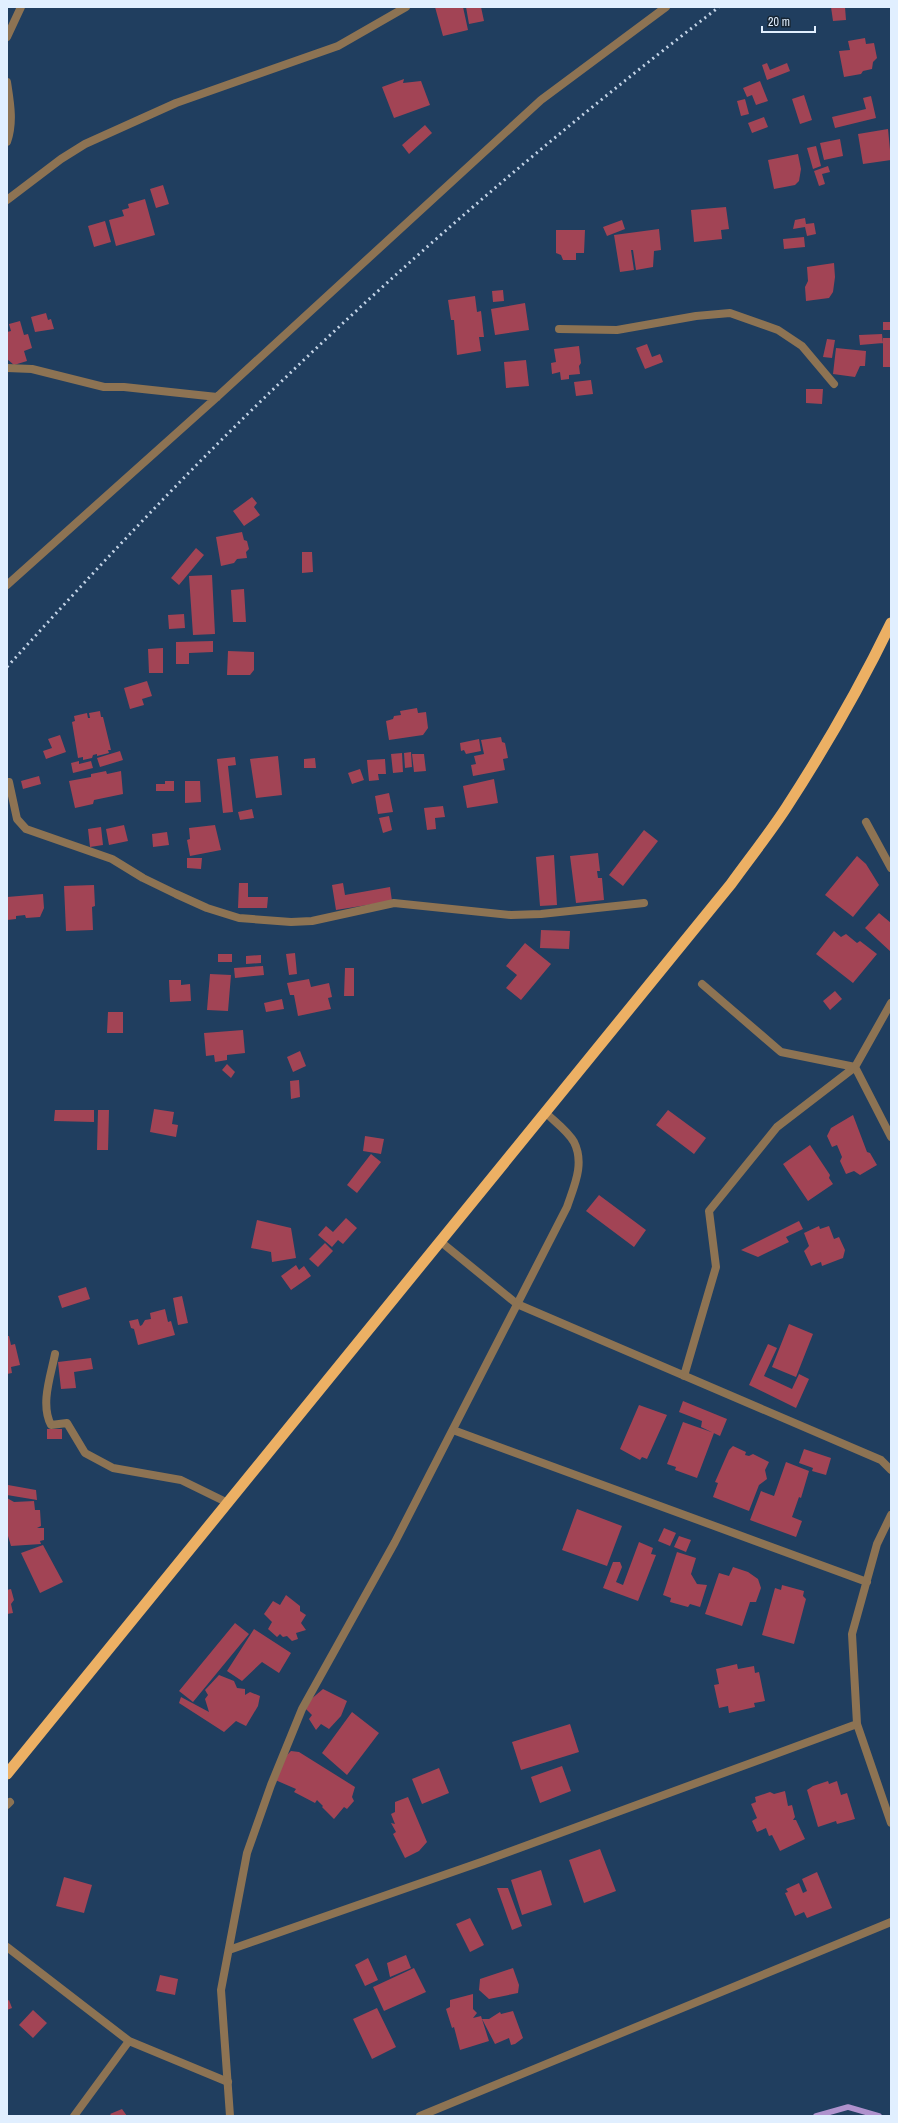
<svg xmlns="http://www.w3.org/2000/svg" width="898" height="2123" viewBox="0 0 898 2123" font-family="'Archivo Narrow',sans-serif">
	<rect width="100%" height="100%" fill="#203e5f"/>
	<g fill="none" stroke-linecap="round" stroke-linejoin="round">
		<path stroke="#af92cd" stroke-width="5.5" d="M816,2116l32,-9 31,9"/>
	</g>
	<path fill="#a24455" d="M435,7h28l5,23 -25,6z
		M466,7h15l3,14 -15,3z
		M831,7h14l1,13 -13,1z
		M865,38l1,6 8,-1 3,15 -4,4 -1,7 -9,2 -2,3 -17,3 -5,-26 11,-1 -2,-9z
		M767,63l3,7 17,-7 3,8 -23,9 -5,-15z
		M404,79l-1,4 18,-2 9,24 -36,13 -12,-31z
		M760,81l8,20 -12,4 -4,-10 -5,2 -4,-9z
		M804,95l8,25 -12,4 -8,-25z
		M871,96l5,22 -41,10 -3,-11 34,-8 -3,-11z
		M745,99l4,15 -8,2 -4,-15z
		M764,117l4,10 -16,6 -4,-10z
		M425,125l7,8 -23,21 -7,-9z
		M888,129l3,31 -28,4 -5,-30z
		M840,139l3,17 -19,4 -4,-17z
		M816,146l5,20 -8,3 -6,-21z
		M798,154l3,15 -2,12 -4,4 -21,4 -6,-29z
		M828,166l2,6 -8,2 3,10 -6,2 -5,-15z
		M163,185l6,19 -13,4 -6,-19z
		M145,199l10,36 -39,11 -7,-26 15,-4 -2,-6 7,-2 -1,-4z
		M726,207l3,22 -8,1 1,9 -28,3 -3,-32z
		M805,218l1,6 8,-1 2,11 -9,2 -2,-9 -12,2 2,-9z
		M622,220l3,9 -18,7 -4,-9z
		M105,221l6,21 -17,5 -6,-21z
		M659,229l2,21 -7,1 -1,16 -17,3 -3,-20h-2l3,20 -14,2 -6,-37z
		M556,230h29l-1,23h-8v7h-13l-2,-5 -5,-2z
		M804,237l1,10 -21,2 -1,-10z
		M834,263l1,14 -2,15 -4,6 -23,3 -1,-14 3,-6 -1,-14z
		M503,290l1,11 -11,1 -1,-11z
		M475,296l2,16 4,-1 3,26h-5l2,14 -24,4 -3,-35h-3l-3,-20z
		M525,303l4,27 -34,5 -4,-26z
		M46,313l2,7 3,-1 3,10 -19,3 -4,-15z
		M20,321l4,14 4,-1 4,14 -8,3 3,10 -13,4 -7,-6v-27l4,-1 -2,-7z
		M883,322h8v8h-8z
		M882,334l1,9 -23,2 -1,-10z
		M883,338h8v29h-8z
		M827,339l8,1 -3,18 -9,-1z
		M647,344l5,13 8,-3 3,8 -18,7 -9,-21z
		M579,346l2,17 -2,3 1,8 -11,1v4l-8,1 -1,-8 -8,2 -1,-11 5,-1 -2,-13z
		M836,348l30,3 -1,15h-5l-5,11 -22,-3z
		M526,360l3,26 -23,2 -2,-26z
		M591,380l2,14 -17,2 -2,-14z
		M806,389h17l-1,15 -16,-1z
		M252,497l5,6 -3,4 6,8 -16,11 -11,-15z
		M242,532l2,8 3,1 2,8 -3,3 1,6 -10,1 -3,4 -13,3 -5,-29z
		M196,548l8,7 -25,30 -8,-7z
		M302,552h10l1,20 -11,1z
		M212,575l3,59 -22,1 -4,-59z
		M244,589l2,33h-13l-2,-32z
		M184,614l1,14 -16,1 -1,-14z
		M213,641v11l-24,1v11h-13v-22z
		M163,648v25h-14l-1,-24z
		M228,651l26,1v18l-4,5h-23z
		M147,681l5,15 -10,3 2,6 -14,4 -6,-21z
		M417,708l1,5 8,-1 2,16 -5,7 -34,5 -3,-19 7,-2 1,-3 7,-1 -1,-4z
		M100,711l1,6h2l8,33h-3l1,3 -12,3v-2l-4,1 -1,3 -9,2v-3l-5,1 -6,-36 3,-1 -1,-5 13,-3 1,5h2l-1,-5z
		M60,735l6,17 -20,7 -3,-8 9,-3 -4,-9z
		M501,737l1,5 3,1 3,15 -5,1 2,11 -32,6 -2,-11 5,-1 -2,-8 10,-2 -3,-14z
		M479,739l2,12 -15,3 -2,-4 -3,1 -1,-8z
		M120,751l3,9 -23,7 -3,-9z
		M411,752l1,15 -7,1 -1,-15z
		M402,753l1,19 -10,1 -2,-19z
		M412,754h12l2,17 -12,1z
		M278,756l4,39 -26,3 -6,-39z
		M235,757l1,8 -8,1 5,46 -10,1 -6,-54z
		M315,758l1,10h-12v-9z
		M385,759l1,15h-8l1,6 -10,1 -2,-21z
		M79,761v3l12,-3 2,7 -20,5 -2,-10z
		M360,769l4,11 -12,4 -4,-11z
		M106,771l1,3 14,-3 2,23 -29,6 -1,4 -18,4 -6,-27 22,-4v-3z
		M39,776l2,8 -18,5 -2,-8z
		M494,779l4,24 -31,5 -4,-22z
		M165,781h9v10h-18v-7h9z
		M185,781h15l1,21 -16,1z
		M389,793l4,19 -15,2 -3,-18z
		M443,806l2,11 -10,1 1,11 -9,1 -3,-22z
		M252,809l2,9 -14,2 -2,-8z
		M389,816l3,14 -9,3 -4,-15z
		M124,825l4,16 -19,4 -3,-16z
		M215,825l6,25 -31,6 -3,-16 3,-1 -1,-11z
		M101,827l2,18 -13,2 -2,-18z
		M644,830l14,11 -35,45 -14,-11z
		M167,832l2,13 -16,2 -1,-13z
		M598,853l2,18h-3l1,7h4l2,22 -28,3 -6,-47z
		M554,855l3,50 -17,1 -4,-49z
		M857,856l9,8 13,21 -26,32 -28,-22z
		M187,858h15l-1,11 -14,-1z
		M239,883h9v14h20l-1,11h-29z
		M343,883l2,12 45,-8 2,14 -56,9 -4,-25z
		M94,885l1,21 -3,1 1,23 -27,1 -2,-45z
		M43,894l1,14 -4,9 -14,1 -1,-3 -9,1v3l-9,1v-23z
		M879,913l12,10v29l-26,-24z
		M541,930l29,1 -1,18 -29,-1z
		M834,931l7,6 5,-3 11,9 3,-2 17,13 -24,29 -37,-29z
		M525,943l26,21 -30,36 -15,-12 11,-13 -11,-9z
		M295,953l2,21 -8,1 -3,-21z
		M218,954h14v8h-14z
		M261,955v8l-15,1v-8z
		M263,966l1,9 -29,3 -1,-10z
		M345,968h9v28h-10z
		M210,974l21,1 -3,36 -21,-1z
		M309,979l2,8 18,-4 3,14 -4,1 3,11 -33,7 -4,-21h-4l-3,-12z
		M169,980h12v5l9,-1 1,17 -21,1z
		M835,991l7,8 -12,11 -7,-9z
		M282,999l2,10 -18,3 -2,-9z
		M108,1012h15v21h-16z
		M243,1030l2,23 -18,2v5l-12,2 -1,-7 -8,1 -2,-23z
		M300,1051l6,15 -13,6 -6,-15z
		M227,1064l8,8 -4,6 -9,-8z
		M299,1080l1,17 -9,2 -1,-18z
		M154,1109l20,3 -2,12 6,1 -2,12 -26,-5z
		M55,1110h39v12l-40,-1z
		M98,1110h11l-1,40h-11z
		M668,1110l38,28 -12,16 -38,-29z
		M853,1115l14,37 3,1 7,12 -17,10 -6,-4 -8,3 -6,-13 2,-4 -5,-12 -5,2 -5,-11 4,-8z
		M365,1136l19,3 -3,15 -18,-3z
		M810,1145l20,30 -1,3 4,6 -25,17 -25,-37z
		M371,1154l10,8 -24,31 -10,-8z
		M599,1195l47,35 -12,17 -48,-36z
		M346,1218l11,10 -14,16 -5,-4 -6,7 -14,-12 8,-9 7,6z
		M257,1220l34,8 5,30 -24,4 -1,-10 -20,-4z
		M799,1221l4,8 -17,8 3,5 -31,15 -17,-7z
		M819,1226l1,3 9,-3 5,13 5,-2 6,13 -2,8 -21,8 -1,-4 -10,4 -7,-15 5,-5 -5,-13z
		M325,1243l8,8 -15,16 -9,-8z
		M296,1265l3,5 5,-4 7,10 -20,14 -10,-14z
		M86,1287l4,12 -28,9 -4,-12z
		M182,1296l6,27 -10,2 -5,-27z
		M165,1309l3,13 3,-1 4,14 -37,10 -4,-16 -3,-1 -2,-7 9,-2 2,7 2,-1 3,-5 6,-1 -1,-6z
		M789,1324l24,10 -17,43 -24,-10z
		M7,1336h2l2,9 4,-1 5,21 -9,2 1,6 -5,1z
		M768,1344l9,4 -13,28 28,13 7,-15 10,5 -13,29 -47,-23z
		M91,1358l2,11 -19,3 2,16 -15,1 -3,-27z
		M683,1401l44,18 -7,17 -19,-9 1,-6 -23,-9z
		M639,1405l28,10 -20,44 -5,-2 -2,3 -20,-11z
		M683,1422l31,11 -17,45 -22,-8 1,-3 -9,-3z
		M47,1429h15v10h-15z
		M733,1446l13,6 -1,3 4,1 4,-2 16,8 -4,8 2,9 -8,6 -10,26 -36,-14 5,-14 -3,-1 14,-32z
		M804,1449l27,9 -5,17 -14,-4 1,-3 -14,-5z
		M786,1462l23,9 -8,27 -2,-1 -7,20 10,4 -6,16 -46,-17 11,-29 13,5z
		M8,1485l28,5 1,10 -30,-5z
		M7,1498l7,4 20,-1 1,9h5l1,16 -4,2h7v12l-4,1 1,3 -30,2 -3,-10z
		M577,1509l45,17 -15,40 -45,-16z
		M664,1528l12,5 -6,13 -12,-5z
		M679,1536l12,4 -5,12 -12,-5z
		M639,1542l14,6 -2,6 5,1 -18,46 -35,-13 10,-26h7l2,5 -6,15 7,3z
		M43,1545l20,37 -23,11 -19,-40z
		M677,1552l19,6 -5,16 6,10 10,1 -7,22 -10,-3 -2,3 -18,-5 1,-4 -8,-3z
		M733,1567l15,5 10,7 3,9 -5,14h-6l-8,24 -37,-12 14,-41 10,3z
		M782,1585l22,6 -1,5 3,3 -12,45 -32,-9 13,-47 6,2z
		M11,1589l3,11 -3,4 2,9 -6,1v-24z
		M286,1595l14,11v5l6,4 -5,8 5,7 -10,3 2,6 -6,2 -5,-5 -4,1 -3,-3 -3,3 -9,-8 4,-7 -8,-8 9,-13 7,4z
		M235,1623l14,11 -56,68 -14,-11z
		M254,1629l37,24 -12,20 -17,-11 -20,19 -15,-10z
		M737,1664l1,5 16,-3 1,7 4,-1 6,29 -11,2 1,4 -26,6 -1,-7 -9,2 -5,-23 5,-1 -3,-15z
		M219,1675l15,6 3,7 8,1v6l5,-3 10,4 -2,10 -12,20 -10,-5 -12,11 -45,-29 2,-6 28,15 -4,-13 3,-4 -3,-5z
		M323,1689l24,12 -6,15 -12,13 -8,-5 -5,6 -7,-11 3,-4 -9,-9z
		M352,1712l27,21 -32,42 -25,-22z
		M570,1724l9,28 -58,18 -9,-28z
		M291,1751l8,1 56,35 -3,10 2,4 -7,8 -3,-2 -10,12 -12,-12 1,-1 -6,-6 -2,3 -21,-11 2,-3 -23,-10 13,-23z
		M562,1766l9,25 -31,12 -9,-26z
		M439,1768l10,25 -27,11 -10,-25z
		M828,1781l1,3 8,-3 4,14 6,-2 8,26 -18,5 -1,-3 -18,6 -11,-37 6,-4z
		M785,1791l3,15 4,-1 3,12 -2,3h3l9,19 -25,12 -8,-16 -3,1 -3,-8 -9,4 -5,-11 5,-3 -6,-14 5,-2 -1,-5 15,-5 4,2z
		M408,1797l19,45 -8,9 -14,7 -12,-24 3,-2 -5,-9 4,1 -4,-10 4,-2v-10z
		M600,1849l16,42 -32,12 -15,-43z
		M541,1870l11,35 -30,10 -11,-35z
		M817,1872l15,36 -25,10 -3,-6 -9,4 -10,-23 3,-1 -2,-3 13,-6 4,10 4,-2 -5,-12z
		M64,1877l28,8 -8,28 -28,-7z
		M497,1888h11l14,38 -10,4z
		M470,1918l14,27 -14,7 -14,-28z
		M406,1955l5,13 -21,9 -3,-14z
		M368,1958l10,22 -13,6 -10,-21z
		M414,1968l12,24 -42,19 -11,-24z
		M513,1968l6,17 -1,8 -29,6 -10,-9 1,-11z
		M160,1975l18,4 -3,16 -19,-4z
		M473,1994v15l4,4 -4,5 8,-2 8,25 -29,9 -6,-23 -2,1 -6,-19 4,-2v-7z
		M9,2000l3,8 -5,2v-9z
		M377,2008l19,39 -24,12 -19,-40z
		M33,2010l14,13 -14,15 -14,-13z
		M513,2011l10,27 -8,6 -4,1 -2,-7 -14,6 -13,-25h7l11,-7 1,2z
		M122,2109l5,7h-15l-2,-2z"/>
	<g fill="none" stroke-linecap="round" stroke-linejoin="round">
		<path stroke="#8d7353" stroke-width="8" d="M7,37l14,-30
			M7,82c3,20 7,40 0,60
			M7,200l54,-41 24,-15 91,-41 162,-57 68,-39
			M559,329l58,1 79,-14 34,-3 48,17 24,16 32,38
			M7,368l25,1 72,18h20l93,10
			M7,585l210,-188 324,-297 125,-93
			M9,782l8,37 9,10 86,30 31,19 33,16 31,14 32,10 52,4 21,-1 82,-18 117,12 30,-1 103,-11
			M866,822l25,46
			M702,984l79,68 74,15 36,70
			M441,1242l76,62 364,156 10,10
			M55,1354c-4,21 -15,50 -4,71l16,-2 18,30 28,15 68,12 47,23
			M684,1376l32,-109 -7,-56 68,-84 78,-60 36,-64
			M453,1430l414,152
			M891,1515l-14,29 -25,90 5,90 34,99
			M7,1805l3,-3
			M7,1947l122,94 99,41
			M229,1950l255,-89 373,-137
			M74,2116l55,-75
			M420,2116l471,-194"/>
		<path stroke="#8d7353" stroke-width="8" d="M230,2116l-9,-126 26,-137 24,-68 31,-76 93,-167 172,-335c7,-21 18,-43 7,-65 -6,-11 -20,-21 -28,-29"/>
		<path stroke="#ecb064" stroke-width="11" d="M7,1774l724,-890c18,-25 38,-50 55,-76 39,-60 74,-121 105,-185"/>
		<path stroke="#c4d4e7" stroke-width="3" stroke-dasharray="2 4" stroke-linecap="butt" d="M7,667c90,-99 181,-197 278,-289 137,-132 283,-255 434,-371"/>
	</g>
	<rect width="898" height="2123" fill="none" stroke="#e1efff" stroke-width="16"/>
	<path d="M762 26v6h53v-6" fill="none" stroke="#e1efff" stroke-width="2"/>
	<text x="768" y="26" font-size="12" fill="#e1efff" stroke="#172533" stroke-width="3" paint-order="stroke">20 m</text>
</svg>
